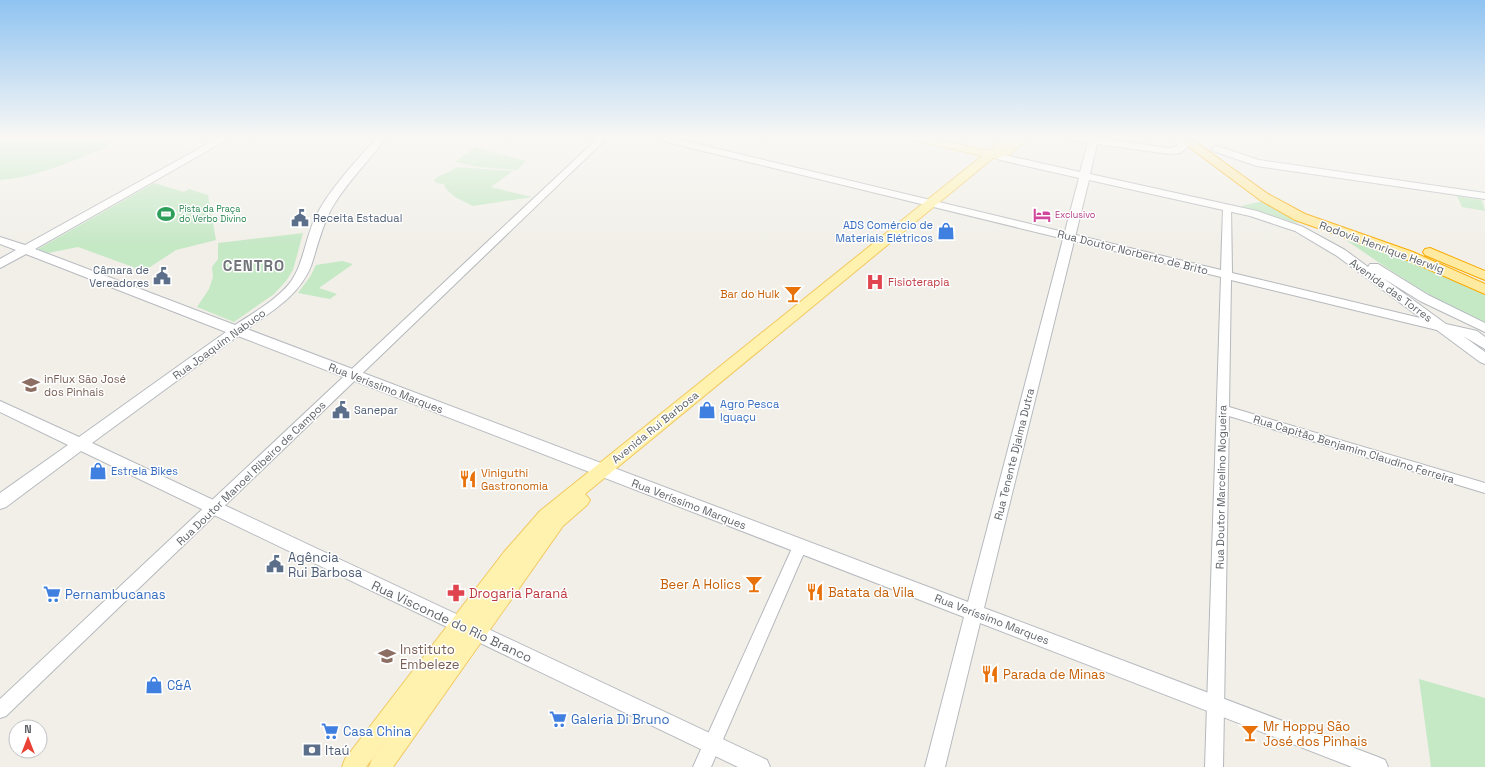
<svg xmlns="http://www.w3.org/2000/svg" width="1485" height="767" viewBox="0 0 1485 767" font-family="'Space Grotesk',sans-serif">
	<rect width="100%" height="100%" fill="#f1efe8"/>
	<path fill="#c5e8c5" d="M0,138h103l7,8c-36,14 -71,31 -110,34z
		M475,147l51,14 -9,9 -48,-4 15,-12 -15,11 -14,-3z
		M456,167l57,4 -22,16 41,10 -59,9 -18,-9 -9,-8 -2,-5 -8,-1 -2,-3c7,-7 15,-6 22,-13z
		M154,183l30,9 5,-3 19,6 8,45 -40,10 -32,21 -66,-24 -30,6 -10,-4z
		M1457,196l25,4 3,11 -23,-4z
		M1263,201l36,23 -58,-18z
		M303,233l-10,37 -7,11 -12,13 -40,28 -37,-15 12,-18 4,-12 -1,-10 6,-8v-16z
		M1346,240l70,24 69,31v29c-50,-23 -94,-53 -139,-84z
		M342,261l11,3 -34,24 18,6 -7,5 -32,-6 12,-16 6,-12z
		M1419,679l66,19v69h-54z"/>
	<g fill="none" stroke-linecap="round" stroke-linejoin="round">
		<g stroke="#b5b8bc" stroke-width="2">
			<path id="tertiary" d="M598,138h9l-601,578 -6,2v-19z
				M658,138h15l548,132 2,-62 2,-2h6l1,67 209,50 6,4 -6,4 -210,-51 -2,127 256,76v10l-256,-77 -6,351h-18l16,-490 -559,-136z
				M800,540l5,2 2,4 -96,221h-18l100,-221 2,-4z"/>
		</g>
		<g stroke="#b6babf" stroke-width="2">
			<path id="secondary" d="M218,138h12l-195,111 200,76c18,-12 40,-24 54,-41 15,-19 16,-46 27,-68 15,-29 39,-53 60,-78h10c-17,23 -38,43 -53,68 -11,19 -15,39 -22,60 -12,30 -39,45 -64,63l721,273 111,-424 -79,-18 -5,-3 5,-3 80,18 8,-29 -16,-3 -2,-2h27l72,10 9,-2 -3,-8h10l3,9 -8,6 -11,1 -72,-10 -7,30 167,37 46,16 42,23 23,17 2,-3h8l50,31 57,28v9l-65,-31 -37,-23 63,46 31,7 8,6v12l-22,-13 22,16v12l-5,-2 -143,-106 -42,-25 -45,-15 -161,-36 -105,428 394,149 7,3 3,7h-36l-372,-144 -35,144h-20l39,-150 -726,-281 -146,107 675,317 3,7h-32l-657,-316 -75,56 -6,2v-16l68,-48 -68,-33v-11l79,36 147,-105 -200,-78 -26,14v-9l16,-9 -16,-6v-7l25,8z
				M1217,146l42,14 226,33v6l-228,-33 -44,-15 -1,-2 1,-2z"/>
		</g>
		<g stroke="#f2c960" stroke-width="2">
			<path id="primary" d="M913,138h19l57,13 15,-13h12l-1,2 2,-2h12l-20,17 -7,1 -1,2h-8l-408,336 5,6 -3,5 -24,21 -170,241h-24l3,-8 21,-29 -27,37h-24l3,-8 159,-207 36,-41 442,-355 -68,-16z"/>
		</g>
		<g stroke="#f9ab00" stroke-width="2">
			<path id="trunk" d="M1177,138h13l78,56 37,20 108,38 72,32v10l-82,-36 -108,-38 -35,-20z
				M1430,248l55,23v9l-60,-25 -2,-3 2,-3z"/>
		</g>
		<use href="#tertiary" fill="#fff" fill-rule="evenodd"/>
		<use href="#secondary" fill="#fff" fill-rule="evenodd"/>
		<use href="#primary" fill="#fff2af" fill-rule="evenodd"/>
		<use href="#trunk" fill="#feeaa1" fill-rule="evenodd"/>
	</g>
	<linearGradient id="sky" x2="0" y2="1"><stop stop-color="#8fc3f1"/><stop offset="0.56" stop-color="#f9f8f5"/><stop offset="1" stop-color="#f9f8f5" stop-opacity="0"/></linearGradient>
	<rect width="1485" height="245" fill="url(#sky)"/>
	<defs>
		<g id="stadium-bare" transform="scale(1.38)"><path d="M0-5a6.5 5 0 1 0 0 10a6.5 5 0 1 0 0-10ZM-3.5-1.8h7v3.6h-7Z" fill="#2e9e5b" stroke="#fff" stroke-width="2.5" paint-order="stroke"/></g>
		<g id="hotel-bare" transform="scale(1.38)"><path d="M-6-4.5h1.5V1H6V5H4.5V3h-9V5H-6ZM-4 0a1.8 1.8 0 1 1 3.6 0ZM.5 0V-2.5h3Q6-2.5 6 0Z" fill="#d1479c" stroke="#fff" stroke-width="2.5" paint-order="stroke"/></g>
		<g id="civic-bare" transform="scale(1.38)"><path d="M-.6-6.5H3V-4.5H.6V-3L4-1V1h2V6H-6V1h2V-1L-.6-3ZM-1.2 2.5V6h2.4V2.5Z" fill="#5c6f8a" stroke="#fff" stroke-width="2.5" paint-order="stroke"/></g>
		<g id="shop-bare" transform="scale(1.38)"><path d="M-5-2.5h2.3a2.7 3.5 0 0 1 5.4 0H5L5.5 6h-11ZM-1.5-2.5h3a1.5 2.3 0 0 0-3 0Z" fill="#3f7fe0" stroke="#fff" stroke-width="2.5" paint-order="stroke"/></g>
		<g id="hospital-bare" transform="scale(1.38)"><path d="M-5-5h3v3.5h4V-5h3V5h-3V1.5h-4V5h-3Z" fill="#e0444e" stroke="#fff" stroke-width="2.5" paint-order="stroke"/></g>
		<g id="bar-bare" transform="scale(1.38)"><path d="M-6-5H6L.8 .8V4.5H3.5V6h-7V4.5H-.8V.8Z" fill="#e8710a" stroke="#fff" stroke-width="2.5" paint-order="stroke"/></g>
		<g id="school-bare" transform="scale(1.38)"><path d="M0-5L7-2L0 1L-7-2ZM-4 1L0 2.5L4 1V4Q0 6-4 4Z" fill="#8d6e63" stroke="#fff" stroke-width="2.5" paint-order="stroke"/></g>
		<g id="restaurant-bare" transform="scale(1.38)"><path d="M-5-6h1v4h1v-4h1v4h1v-4h1v5L-1.5 .5V6h-2V.5L-5-1ZM5-6V6H3V1.5H1.5Q1.5-4 5-6Z" fill="#e8710a" stroke="#fff" stroke-width="2.5" paint-order="stroke"/></g>
		<g id="pharmacy-bare" transform="scale(1.38)"><path d="M-2-6h4v4h4v4h-4v4h-4v-4h-4v-4h4Z" fill="#e0444e" stroke="#fff" stroke-width="2.5" paint-order="stroke"/></g>
		<g id="supermarket-bare" transform="scale(1.38)"><path d="M-6-5.5h2.5l.6 2H6L4.5 2H-2.5L-4.4-4H-6ZM-1.5 3.2a1.3 1.3 0 1 0 .1 0ZM3 3.2a1.3 1.3 0 1 0 .1 0Z" fill="#3f7fe0" stroke="#fff" stroke-width="2.5" paint-order="stroke"/></g>
		<g id="university-bare" transform="scale(1.38)"><path d="M0-5L7-2L0 1L-7-2ZM-4 1L0 2.5L4 1V4Q0 6-4 4Z" fill="#8d6e63" stroke="#fff" stroke-width="2.5" paint-order="stroke"/></g>
		<g id="bank-bare" transform="scale(1.38)"><path d="M-6-4H6V4H-6ZM0-2.3a2.3 2.3 0 1 0 0 4.6a2.3 2.3 0 1 0 0-4.6Z" fill="#5c6f8a" stroke="#fff" stroke-width="2.5" paint-order="stroke"/></g>
	</defs>
	<g fill-rule="evenodd">
		<use href="#stadium-bare" x="166" y="214"/>
		<use href="#hotel-bare" x="1042" y="215"/>
		<use href="#civic-bare" x="300" y="218"/>
		<use href="#shop-bare" x="946" y="231"/>
		<use href="#civic-bare" x="162" y="276"/>
		<use href="#hospital-bare" x="875" y="282"/>
		<use href="#bar-bare" x="793" y="294"/>
		<use href="#school-bare" x="31" y="385"/>
		<use href="#civic-bare" x="341" y="410"/>
		<use href="#shop-bare" x="707" y="410"/>
		<use href="#shop-bare" x="98" y="471"/>
		<use href="#restaurant-bare" x="468" y="479"/>
		<use href="#civic-bare" x="275" y="564"/>
		<use href="#bar-bare" x="754" y="584"/>
		<use href="#restaurant-bare" x="815" y="592"/>
		<use href="#pharmacy-bare" x="456" y="593"/>
		<use href="#supermarket-bare" x="52" y="594"/>
		<use href="#university-bare" x="387" y="656"/>
		<use href="#restaurant-bare" x="990" y="674"/>
		<use href="#shop-bare" x="154" y="685"/>
		<use href="#supermarket-bare" x="558" y="719"/>
		<use href="#supermarket-bare" x="330" y="731"/>
		<use href="#bar-bare" x="1250" y="733"/>
		<use href="#bank-bare" x="312" y="750"/>
	</g>
	<g text-anchor="middle" stroke-width="3" stroke-linejoin="round" paint-order="stroke">
		<g font-size="9" fill="#27864d" stroke="#fff" text-anchor="start">
			<text x="179" y="212">Pista da Praça<tspan x="179" dy="10">do Verbo Divino</tspan></text>
		</g>
		<g font-size="9" fill="#b23c85" stroke="#fff" text-anchor="start">
			<text x="1055" y="218">Exclusivo</text>
		</g>
		<g font-size="11" fill="#4e5e75" stroke="#fff" text-anchor="start">
			<text x="313" y="222">Receita Estadual</text>
			<text x="149" y="274" text-anchor="end">Câmara de<tspan x="149" dy="13">Vereadores</tspan></text>
			<text x="354" y="414">Sanepar</text>
		</g>
		<g font-size="11" fill="#366cbe" stroke="#fff" text-anchor="start">
			<text x="933" y="229" text-anchor="end">ADS Comércio de<tspan x="933" dy="13">Materiais Elétricos</tspan></text>
			<text x="720" y="408">Agro Pesca<tspan x="720" dy="13">Iguaçu</tspan></text>
			<text x="111" y="475">Estrela Bikes</text>
		</g>
		<g font-size="11" fill="#5f6368" stroke="#fff">
			<text transform="translate(1382 247) rotate(20)" y="4">Rodovia Henrique Herwig</text>
			<text transform="translate(1133 252) rotate(14)" y="4">Rua Doutor Norberto de Brito</text>
			<text transform="translate(1391 290) rotate(36)" y="4">Avenida das Torres</text>
			<text transform="translate(219 344) rotate(-36)" y="4">Rua Joaquim Nabuco</text>
			<text transform="translate(386 388) rotate(21)" y="4">Rua Veríssimo Marques</text>
			<text transform="translate(655 427) rotate(-39)" y="4">Avenida Rui Barbosa</text>
			<text transform="translate(1354 449) rotate(17)" y="4">Rua Capitão Benjamim Claudino Ferreira</text>
			<text transform="translate(1014 454) rotate(-76)" y="4">Rua Tenente Djalma Dutra</text>
			<text transform="translate(251 473) rotate(-44)" y="4">Rua Doutor Manoel Ribeiro de Campos</text>
			<text transform="translate(1221 487) rotate(-89)" y="4">Rua Doutor Marcelino Nogueira</text>
			<text transform="translate(689 504) rotate(21)" y="4">Rua Veríssimo Marques</text>
			<text transform="translate(992 619) rotate(21)" y="4">Rua Veríssimo Marques</text>
		</g>
		<g font-size="11" fill="#be3a42" stroke="#fff" text-anchor="start">
			<text x="888" y="286">Fisioterapia</text>
		</g>
		<g font-size="11" fill="#c56008" stroke="#fff" text-anchor="end">
			<text x="780" y="298">Bar do Hulk</text>
			<text x="481" y="477" text-anchor="start">Viniguthi<tspan x="481" dy="13">Gastronomia</tspan></text>
		</g>
		<g font-size="11" fill="#785e54" stroke="#fff" text-anchor="start">
			<text x="44" y="383">inFlux São José<tspan x="44" dy="13">dos Pinhais</tspan></text>
		</g>
		<g font-size="13" fill="#4e5e75" stroke="#fff" text-anchor="start">
			<text x="288" y="562">Agência<tspan x="288" dy="15">Rui Barbosa</tspan></text>
			<text x="325" y="755">Itaú</text>
		</g>
		<g font-size="13" fill="#c56008" stroke="#fff" text-anchor="start">
			<text x="741" y="589" text-anchor="end">Beer A Holics</text>
			<text x="828" y="597">Batata da Vila</text>
			<text x="1003" y="679">Parada de Minas</text>
			<text x="1263" y="731">Mr Hoppy São<tspan x="1263" dy="15">José dos Pinhais</tspan></text>
		</g>
		<g font-size="13" fill="#be3a42" stroke="#fff" text-anchor="start">
			<text x="469" y="598">Drogaria Paraná</text>
		</g>
		<g font-size="13" fill="#366cbe" stroke="#fff" text-anchor="start">
			<text x="65" y="599">Pernambucanas</text>
			<text x="167" y="690">C&amp;A</text>
			<text x="571" y="724">Galeria Di Bruno</text>
			<text x="343" y="736">Casa China</text>
		</g>
		<g font-size="13" fill="#5f6368" stroke="#fff">
			<text transform="translate(452 621) rotate(25)" y="5">Rua Visconde do Rio Branco</text>
		</g>
		<g font-size="13" fill="#785e54" stroke="#fff" text-anchor="start">
			<text x="400" y="654">Instituto<tspan x="400" dy="15">Embeleze</tspan></text>
		</g>
		<g font-size="15" font-weight="bold" letter-spacing="1" fill="#70757a" stroke="#fff">
			<text x="254" y="271">CENTRO</text>
		</g>
	</g>
	<g transform="translate(28 739)"><circle r="19" fill="#ffffff" stroke="#bfc1c3"/>
	<path d="M0-3L7 15L0 10L-7 15Z" fill="#ea4335"/>
	<text y="-6" font-size="11" font-weight="bold" text-anchor="middle" fill="#5f6368">N</text>
	</g>
</svg>
